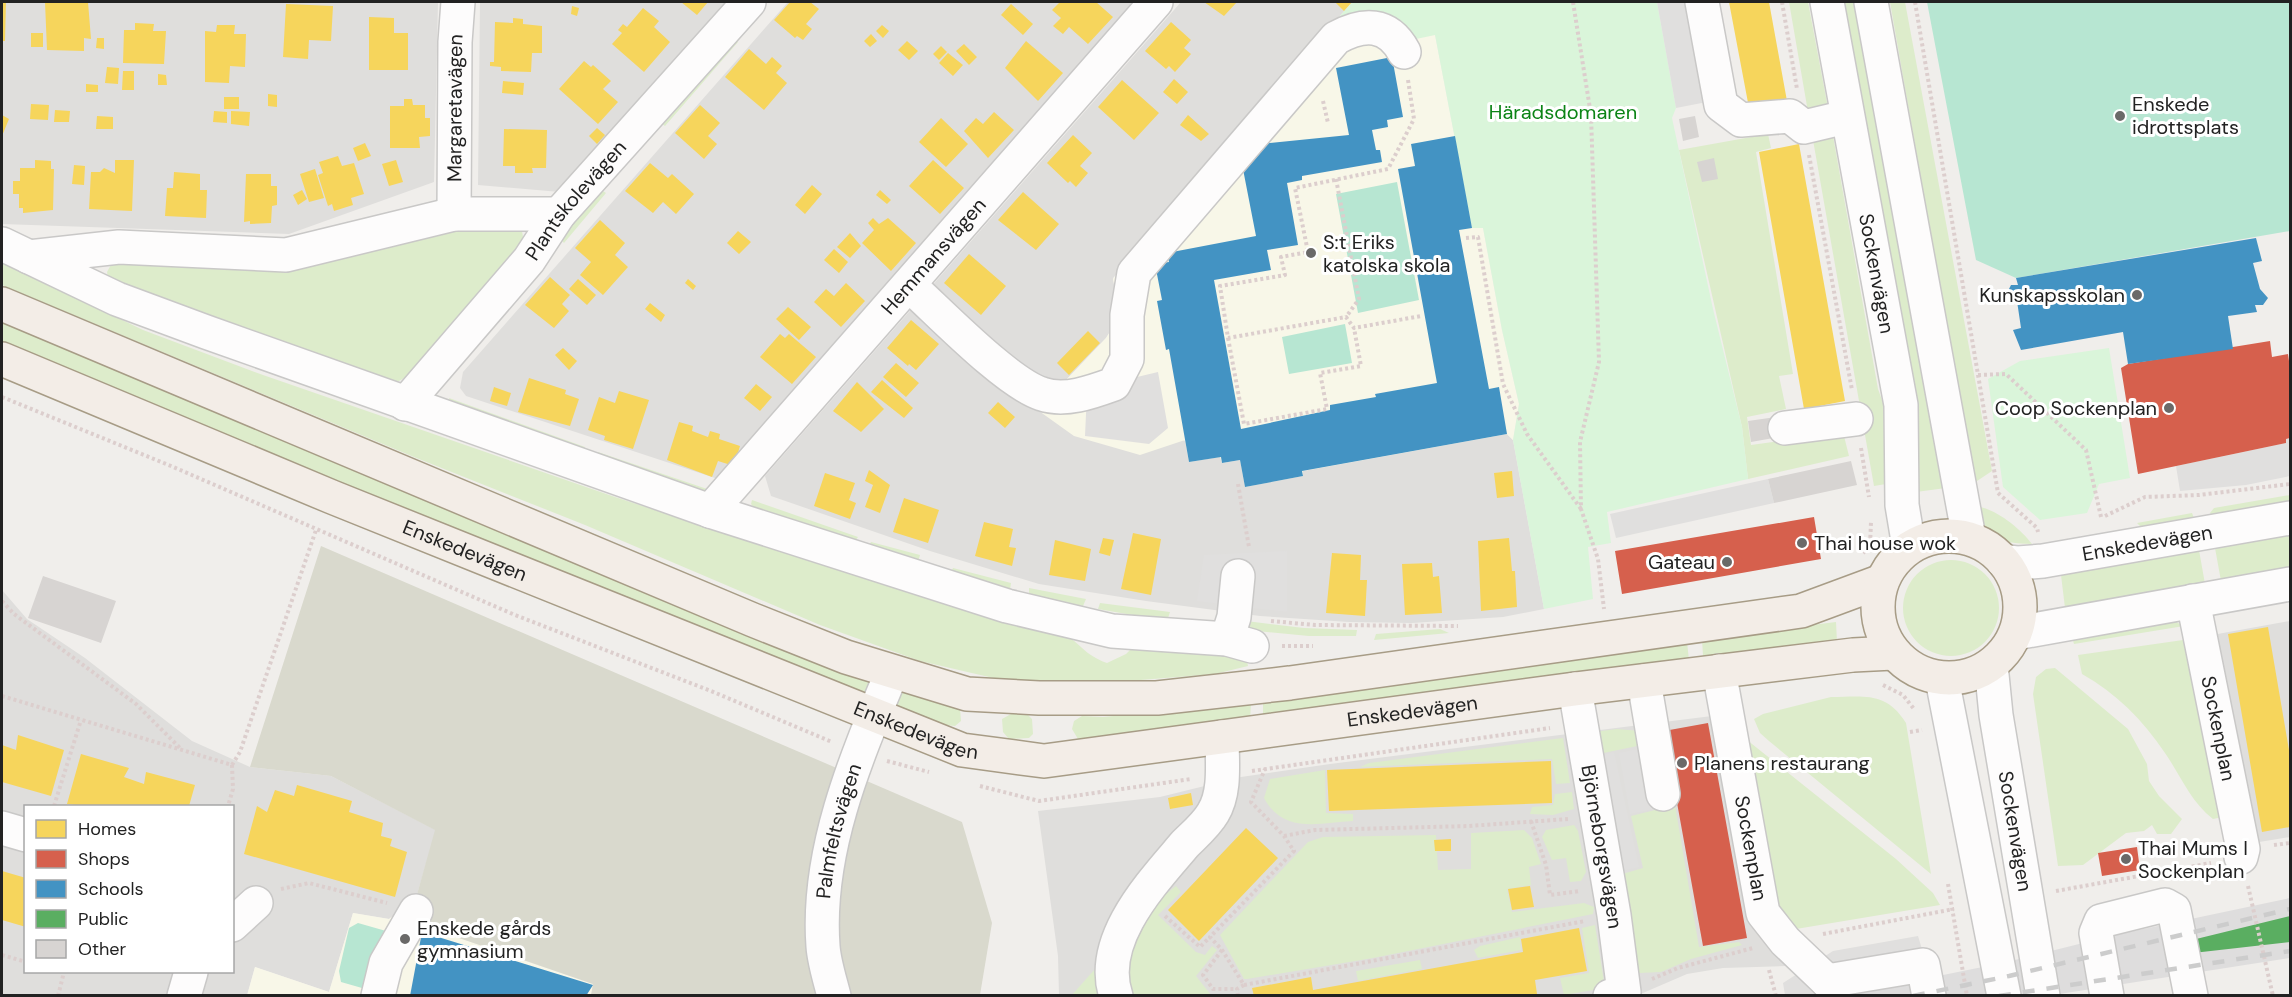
<svg xmlns="http://www.w3.org/2000/svg" width="2292" height="997" viewBox="0 0 2292 997" font-family="'DM Sans',sans-serif">
	<rect width="100%" height="100%" fill="#f0eeeb"/>
	<path fill="#dfdedc" fill-rule="evenodd" d="M2,2h436l-4,180 -145,52 -287,-10z
		M480,2h250l-170,190 -82,-7z
		M788,2h349l-416,478 -255,-84 -6,-8 3,-16z
		M1181,2h171l-239,276 7,38 -14,22 -40,42h-19l174,77 1,6 18,-3 63,15v-4l204,-37 6,6 31,169 -41,8 -91,6 -63,-1 -89,-6 -114,-15 -107,-17 -109,-33 -159,-55 -6,-20z
		M2,590l25,29 58,39 107,83 58,26 81,9 105,54 -20,68 -27,21 -36,-6 -24,79 -74,-25 -8,28h-245zM26,806h206v166h-206z
		M2290,621v216l-61,10 -39,-208z
		M1712,716l66,194 7,56 -62,2 -36,6 -51,22 -577,-1 -1,-39 -20,-145 122,-14 81,-20 89,-13z"/>
	<path fill="#f8f7e8" d="M1327,31l108,4 37,192 11,1 19,102 17,74 -6,36 -6,-6 -204,37v5l-58,11 -5,-27 -18,3 -2,-6 -31,5 -4,-22 -45,15 -66,-19 -49,-35 22,-21h19l40,-42 14,-22 -7,-37z
		M416,898l11,29 166,57 -2,12h-344l8,-29 74,25 24,-79 36,6z"/>
	<path fill="#d9d9cd" d="M321,546l641,276 30,101 -12,72h-389l2,-11 -166,-57 -11,-29 19,-68 -104,-54 -81,-9z"/>
	<path fill="#ddeccb" d="M1789,2h19l20,106 -20,4z
		M1838,2h24l84,486 -30,4z
		M1890,2h15l87,469 -18,12z
		M735,38l3,4 -73,84 -4,-3z
		M1768,134l3,14 -15,4 37,222 -14,2 7,33 -39,8 4,28 92,-13 6,24 -101,23 -6,-52 -63,-277z
		M1833,136l45,253 12,33 -4,62 -12,2 -61,-346z
		M603,191l3,2 -42,50 -4,-5z
		M505,228l17,3 2,12 -118,134 -16,9 -281,-103 -2,-11 7,-13z
		M2,262l141,68 120,45 352,122 282,92 165,44c19,10 22,22 45,30l19,-9 11,-11 108,9 3,14 -33,8 -124,10 -89,-4 -82,-19 -100,-36 -235,-100 -171,-68 -412,-172z
		M2,321l958,387 1,13 -6,5 -27,-3 -46,-16 -880,-365z
		M449,398l136,49 -3,7 -131,-50z
		M598,452l115,39 -14,1 -102,-33z
		M2290,495v9l-78,12 -2,-3 4,-5z
		M752,500l106,37 -5,7 -95,-32 -7,-8z
		M1975,506c20,2 45,22 57,38 -34,-1 -43,-6 -60,-36z
		M2192,513l3,8 -52,8 -6,-6z
		M2290,535v34l-69,12 -6,-33z
		M871,542l49,13 -3,10 -48,-19z
		M2199,550l6,34 -140,24 -4,-33z
		M1903 608a48 48 0 1 1 96 0a48 48 0 1 1-96 0Z
		M953,568l58,15 -1,7 -60,-15z
		M1029,588l57,11 -3,7 -54,-11z
		M1100,603l70,9 -3,9 -69,-12z
		M1246,621l58,7 53,2 -1,6h-47l-63,-6z
		M1836,622l1,20 -134,14 -1,-17z
		M2168,622h8l8,4 -110,18 -2,-7z
		M1440,629l9,4 -75,7 2,-6z
		M2190,639l33,178 -10,2c-23,-18 -32,-43 -48,-66 -22,-33 -49,-60 -83,-79l-4,-19z
		M1687,642l2,18 -122,13 -304,45v-15z
		M2055,668l73,61 19,35 2,17 10,15 23,23 -11,15h-14l-5,-9 -8,6 -18,2 -43,32 -25,1 -25,-172 3,-17 10,-8z
		M1831,697c33,0 55,-6 75,26l25,151 -162,-133 -9,-8 -6,-14 9,-5z
		M1251,703l-1,18 -157,19 -15,-1 -6,-10 2,-8 8,-5 21,1z
		M1011,714h16l5,5 1,15 -4,4 -20,1 -6,-7 -1,-13z
		M1617,729l23,2 2,14 -48,10v-23z
		M1742,736l154,123 37,34 7,12 -144,24 -24,-29z
		M1563,738l7,45 -14,1 -4,-25 -192,8 9,-4z
		M1325,770l1,43 27,1v7c-34,2 -70,13 -89,-23l6,-19z
		M1572,792l2,17 -21,6 -23,-1 2,-7 21,-2 2,-11z
		M1675,805l24,142 40,-5 3,3 -51,14 -30,13 -22,1 -6,-8 -14,-90 24,-7 -12,-52z
		M1574,825l4,6 8,41 -5,9 -11,1 -4,-24 -14,2 -10,-23 4,-7z
		M1524,830l8,8 9,26 -12,3 2,18 -24,4 5,23 72,-9 10,4 -1,7 -220,44 -126,21h-3l-24,-44 88,-93 15,-5 113,-2 2,35 33,-1v-36z
		M1176,886l5,6 -23,23 38,37 9,3 7,-9 5,4 -21,26 15,19 -140,1 82,-92z
		M1595,925l10,63 -41,7 -4,-17 29,-5 -7,-45z
		M1520,937l1,13 -43,8 -4,-8 6,-4z
		M1420,960l2,9 -64,12 -2,-10z"/>
	<path fill="#daf5da" d="M1352,2h305l19,106 -4,10 41,191 29,118 6,52 -141,33 4,31 -23,4 5,52 -49,10 -31,-169 6,-36 -17,-74 -19,-102h-11l-37,-193 -19,4 -18,-11 -71,3z
		M2109,348l21,130 -31,6 -12,29 -47,7 -37,-33 -15,-108 32,-18z"/>
	<path fill="#b7e6d2" d="M1927,2h363v229l-274,47 -40,-18z
		M1397,182l22,118 -61,13 -22,-119z
		M1345,324l7,39 -63,11 -7,-37z
		M358,923l28,8 -17,59 -28,-8 -2,-11 10,-43z"/>
	<path fill="#e0dfde" d="M1657,2h37l18,99 -36,7z
		M1158,372l10,56 -19,16 -64,-8 2,-44 25,-9z
		M2290,438v38l-44,9 -66,6 -4,-25 110,-23v-4z
		M1768,479l6,24 -158,35 -6,-24z
		M1287,551v61l-90,-11 7,-46z
		M1643,748l11,61 -24,5 -11,-61z
		M1614,752l25,115 -21,5 -25,-115z
		M1918,936l18,59h-151l-2,-12 50,-32z"/>
	<path fill="#dedddd" d="M2290,898v60l-237,37 -213,1 167,-34 108,-27z"/>
	<path fill="#f6d55c" d="M2,2h4l-1,39h-3z
		M45,2h43l3,37 -7,-1v13l-37,-1z
		M681,2h27l-11,13z
		M790,2h20l9,7 -13,15 6,5 -9,11 -6,-4 -2,2 -21,-18z
		M1060,2h36l17,15 -25,27 -19,-17 -6,7 -10,-8 8,-8 -9,-8z
		M1204,2h33l-13,14z
		M1335,2h17l-8,9z
		M1729,2h40l18,99 -38,7z
		M286,4l47,2 -2,35 -22,-1 -1,19 -25,-2z
		M1011,4l22,20 -10,11 -22,-20z
		M572,6l7,2 -2,8 -6,-2z
		M643,8l16,13 -5,6 16,15 -26,30 -32,-28 10,-11 -4,-3 5,-6 4,3z
		M369,17l25,1v15h14v37h-39z
		M513,18l10,1v5l19,2v27h-10l-1,19 -30,-1v-4l-11,-1v-4h4l1,-40 18,1z
		M1171,22l20,18 -7,8 7,6 -16,18 -6,-6 -3,3 -21,-18z
		M135,23l19,1 -1,7h13l-2,33 -41,-1 1,-33h11z
		M217,25h18l-1,9h12l-1,33 -15,-1 -1,17 -24,-1v-51l11,1z
		M882,25l7,6 -6,7 -7,-7z
		M31,33h12v14h-12z
		M871,34l6,7 -7,6 -6,-6z
		M97,38h7v11l-8,-1z
		M907,41l11,10 -9,9 -11,-10z
		M1026,41l37,32 -25,28 -33,-33z
		M964,44l13,13 -8,8 -13,-14z
		M941,46l6,6 -8,8 -6,-6z
		M749,49l17,15 6,-7 10,9 -6,7 11,10 -23,27 -39,-33z
		M948,53l15,12 -10,11 -14,-13z
		M584,61l7,6 2,-2 18,16 -8,8 15,13 -20,22 -39,-35z
		M107,67l12,1 -1,16 -13,-1z
		M123,71h11v19h-12z
		M158,74l8,1 1,10h-9z
		M1174,79l14,13 -11,12 -14,-12z
		M1122,80l37,33 -25,27 -36,-33z
		M503,81l21,2 -1,12 -21,-2z
		M86,84l12,1v7h-12z
		M268,94l9,1v12l-9,-1z
		M224,97h15v12h-15z
		M404,99h8l1,6h12v13h5v18l-11,1 1,11h-30v-42h14z
		M31,104l18,1 -1,15 -18,-1z
		M700,105l20,18 -12,13 9,8 -13,15 -29,-26z
		M55,110l15,1 -1,11h-15z
		M214,111l13,1v11l-14,-1z
		M231,111l19,1 -1,14 -18,-2z
		M994,112l20,18 -26,28 -24,-27 12,-13 7,6z
		M2,115l7,4 -7,17z
		M1188,115l21,19 -8,7 -21,-16z
		M97,116l16,1v12h-17z
		M941,118l27,26 -22,23 -27,-25z
		M597,128l8,7 -8,9 -8,-8z
		M504,129l43,1 -1,38h-14l1,5h-18v-7h-12z
		M1073,135l19,18 -12,13 8,7 -12,14 -6,-6 -2,2 -21,-20z
		M365,143l6,13 -13,5 -5,-13z
		M1799,144l46,257 -41,8 -45,-257z
		M338,156l4,10 12,-3 10,31 -13,4 2,7 -19,6 -2,-7 -4,2 -10,-31 5,-2 -4,-11z
		M35,160l16,1v8h3l-1,41 -30,3v-5h-4v-14h-6v-13h7v-13h15z
		M115,160h19l-2,51 -43,-2 2,-37h9l4,-4 11,5z
		M396,160l7,22 -14,4 -7,-22z
		M933,160l31,28 -24,26 -31,-28z
		M650,163l18,15 4,-4 22,20 -18,20 -13,-12 -10,11 -28,-22z
		M74,165l11,1 -1,19 -12,-1z
		M315,169l9,29 -15,4 -9,-28z
		M174,172l26,2v16h7l-1,28 -41,-2 2,-28h6z
		M246,174h25v12h6v19l-5,1 -1,17 -21,1v-3l-6,1z
		M812,185l10,9 -17,20 -10,-9z
		M302,190l5,9 -9,6 -5,-10z
		M880,190l11,10 -4,4 -11,-9z
		M1023,192l36,32 -23,26 -38,-30z
		M873,218l6,6 9,-6 28,25 -25,28 -29,-28 12,-13 -6,-7z
		M600,220l25,23 -10,12 13,12 -25,28 -23,-20 11,-13 -16,-14z
		M738,231l13,11 -12,12 -12,-11z
		M850,233l11,13 -11,12 -13,-11z
		M834,249l14,13 -9,11 -15,-13z
		M969,254l37,32 -25,29 -37,-32z
		M550,277l20,18 -8,9 7,7 -15,17 -29,-23z
		M578,279l18,16 -9,10 -18,-16z
		M688,279l8,7 -3,4 -8,-7z
		M846,283l19,18 -24,26 -27,-25 12,-13 8,7z
		M650,303l15,12 -4,7 -16,-13z
		M788,307l23,20 -12,13 -23,-21z
		M911,320l28,24 -23,26 -7,-6 -1,2 -21,-18z
		M1088,331l12,12 -31,32 -12,-12z
		M780,334l5,4 4,-4 27,23 -24,27 -32,-27z
		M563,348l14,13 -8,9 -14,-15z
		M896,363l23,20 -13,14 -23,-20z
		M529,378l37,12 -1,4 14,5 -9,27 -52,-14z
		M882,380l31,28 -9,10 -33,-26z
		M857,382l27,27 -23,23 -28,-21z
		M756,384l16,13 -12,14 -16,-13z
		M494,387l17,6 -4,13 -17,-5z
		M619,391l30,9 -16,49 -29,-9 1,-4 -17,-6 11,-33 16,6z
		M998,402l17,15 -10,11 -17,-15z
		M679,422l14,4 -1,5 16,6 2,-6 10,3 -1,5 21,7 -6,20 -16,-5 -6,16 -45,-17z
		M869,470l21,15 -10,28 -15,-6 8,-22 -8,-4z
		M1512,471l2,25 -17,2 -3,-25z
		M825,473l30,10 -6,17 7,3 -6,16 -36,-13z
		M904,498l35,12 -11,33 -35,-11z
		M984,522l29,7 -4,18 7,1 -4,18 -37,-10z
		M1133,533l28,6 -10,56 -30,-6z
		M1103,538l11,2 -4,16 -11,-3z
		M1509,538l3,33h3l2,36 -36,4 -3,-70z
		M1055,540l36,9 -6,32 -36,-6z
		M1332,553l29,2 -1,25h7l-2,36 -39,-3z
		M1432,563l1,14 6,-1 3,37 -37,2 -3,-51z
		M2268,627l22,129v71l-28,5 -34,-198z
		M18,735l46,15 -13,46 -49,-14v-37l14,5z
		M81,754l48,14 -5,9 20,7 2,-12 49,13 -6,21h-104l-18,-2z
		M1551,761l1,42 -223,8 -2,-41z
		M297,785l55,16 -3,11 34,11 -2,13 11,3 -2,7 17,6 -12,45 -151,-43 13,-48 10,6 8,-22 19,6z
		M1191,793l2,12 -23,4 -2,-11z
		M1246,828l32,30 -79,83 -31,-31z
		M1451,839v12h-16l-1,-11z
		M2,871l24,7v49l-24,-7z
		M1530,886l4,21 -22,3 -4,-21z
		M1579,928l8,43 -52,9 2,14 -283,2 -2,-8 59,-11 2,13 210,-38 -2,-13z"/>
	<path fill="#d6604d" d="M2270,341l2,16 16,-3 2,14v70l-4,1v4l-148,31 -17,-106 7,-4z
		M1814,517l7,42 -199,35 -7,-43z
		M1708,723l39,215 -44,8 -39,-215z
		M2137,847l3,23 -38,6 -4,-23z"/>
	<path fill="#4393c3" d="M1392,57l11,60 -16,3 1,7 -16,3 4,20h4l2,12 -80,14v4l-15,3 11,62 -31,5 4,20 -57,10 27,149 89,-19v-5l46,-8 -1,-3 62,-11 -39,-214 17,-3 -4,-22 44,-8 17,92 -13,2 30,159 10,-2 8,47 -205,37 1,5 -58,11 -5,-27 -18,3 -1,-6 -32,5 -20,-113 -3,1 -9,-49 5,-1 -7,-36 14,-2 -2,-9 89,-17 -14,-72 18,-20 89,-9 -13,-67z
		M2256,238l6,23 -9,2 7,26 8,9 -5,7h-8l2,7 -29,4 5,33 -105,15 -5,-32 -102,18 -8,-20 8,-2 -4,-27 -7,-1 -3,-7 4,-8h7l-2,-7z
		M422,932l171,53 -7,11h-176z"/>
	<path fill="#5aae61" d="M2290,916v26l-97,11 -1,-13z"/>
	<path fill="#d7d4d2" d="M1695,116l4,21 -16,4 -4,-22z
		M1714,158l4,21 -16,3 -5,-20z
		M1776,417l3,20 -28,5 -3,-21z
		M1851,461l6,24 -83,18 -6,-24z
		M43,576l73,25 -15,42 -73,-25z"/>
	<g fill="none" stroke-linecap="round" stroke-linejoin="round">
		<g stroke="#c9c8c7" stroke-width="36">
			<g id="minor">
				<path d="M1702,2l19,103 20,15 49,-4 14,11 42,-10"/>
				<path id="s1" d="M1827,2l74,403 1,100 7,42"/>
				<path d="M1871,2l98,536"/>
				<path id="s2" d="M454,214l1,-172 3,-40"/>
				<path d="M2,244l115,55 89,33 504,179 297,95 105,25 115,8 25,7"/>
				<path d="M29,257l90,-10 167,8 168,-41h105"/>
				<path d="M909,285c30,27 98,98 133,109 23,8 50,-2 72,-10l13,-25v-44l7,-42 202,-235c27,-15 52,-16 68,14"/>
				<path id="s3" d="M405,404l124,-144 30,-46 190,-212"/>
				<path d="M1785,428l71,-9"/>
				<path id="s4" d="M710,511l446,-509"/>
				<path id="s5" d="M2003,561l15,2 25,-2 247,-43"/>
				<path id="s6" d="M2193,601l50,248 -2,8"/>
				<path d="M2016,633l274,-49"/>
				<path d="M1227,639l7,-22 4,-41"/>
				<path id="s7" d="M1991,665l5,50 47,281"/>
				<path id="s8" d="M1719,671l44,242 22,28 42,40"/>
				<path d="M1942,679l62,317"/>
				<path d="M1644,681l19,113"/>
				<path id="s9" d="M1575,689l39,226 10,77 -14,4"/>
				<path d="M2,828l24,7"/>
				<path d="M232,925l24,-22"/>
				<path d="M1827,981l96,-16 6,31"/>
				<path d="M184,996l7,-24"/>
				<path d="M378,996l8,-33 30,-52"/>
				<path id="s10" d="M834,996c-4,-16 -10,-34 -11,-50 -7,-95 33,-188 69,-274"/>
				<path d="M1116,996c-19,-56 36,-113 69,-152 9,-9 21,-19 28,-31 13,-21 9,-51 9,-76"/>
				<path d="M2107,996l-11,-63 5,-12 64,-16 9,5 17,86"/>
			</g>
		</g>
		<g stroke="#a79c86" stroke-width="36">
			<g id="major">
				<path d="M2,304l751,316 93,37 121,37 72,4h118l133,-15 511,-72 81,-30"/>
				<path id="s11" d="M2,359l330,138 630,253 82,11 531,-72 278,-34 40,-2"/>
				<circle cx="1949" cy="607" r="71"/>
			</g>
		</g>
		<path stroke="#dccecd" stroke-width="4" stroke-dasharray="3 3" stroke-linecap="butt" d="M1573,2l18,113 8,247 -19,80 1,67 17,50 6,50
			M1782,2l15,87
			M1915,2l83,491 39,35 1,4
			M1408,80l6,39 -26,50 -93,19 13,64 -27,5 4,18 -65,11 8,52 118,-21 8,11 67,-12
			M1323,101l5,22
			M1809,155l43,235
			M1336,179l23,120 -13,18
			M1466,238l12,-1 25,147 24,50 54,75
			M1228,338l16,86 83,-15 -7,-36 41,-7 -7,-38
			M1978,375l28,-1 80,76 15,67
			M2,397l169,69 344,149 196,76 121,51
			M1861,448l8,49
			M1238,484l11,63
			M2105,516l40,-19 54,-2 91,-11
			M1863,553l7,-7 1,-24
			M2,601l12,13 122,90 45,45
			M1271,621l44,4 143,1
			M1282,646h31
			M1883,685l20,10 11,14
			M2,696l230,69 1,24 -5,17
			M1910,732l12,-2
			M887,761l42,11
			M232,765l8,-13 76,-222
			M1252,771l298,-43
			M980,786l59,15 152,-22
			M54,806l27,-86
			M1531,821l15,44 4,30 30,-4
			M1284,836l31,-6 154,-4 99,-7
			M2274,845l16,-2
			M1948,884l19,112
			M2248,886l25,110
			M281,889l28,-6 78,20
			M2056,891l155,-28
			M1165,916l35,31 10,-10
			M1823,934l131,-25
			M1222,950l-19,25 10,14h24
			M2,955l24,7
			M1769,970l7,26
			M1652,979l26,-11 75,-20
			M1244,985l341,-64
			M58,996l6,-24
			M1238,996l-1,-7 7,-4 -22,-35 -12,-13 84,-86 -10,-15 -33,-34 14,-33"/>
		<use href="#minor" stroke="#fdfcfc" stroke-width="33"/>
		<use href="#major" stroke="#f3ede7" stroke-width="33"/>
		<path stroke="#ccc" stroke-width="4.5" stroke-dasharray="12 12" stroke-linecap="butt" d="M1913,996l96,-20 281,-67
			M1999,996l291,-45"/>
	</g>
	<g fill="#6a6968" stroke="#fff" stroke-width="2">
		<circle cx="2120" cy="116" r="6"/>
		<circle cx="1311" cy="253" r="6"/>
		<circle cx="2137" cy="295" r="6"/>
		<circle cx="2169" cy="408" r="6"/>
		<circle cx="1802" cy="543" r="6"/>
		<circle cx="1727" cy="562" r="6"/>
		<circle cx="1682" cy="763" r="6"/>
		<circle cx="2126" cy="859" r="6"/>
		<circle cx="405" cy="939" r="6"/>
	</g>
	<g text-anchor="middle" stroke-width="6" stroke-linejoin="round" paint-order="stroke">
		<g font-size="20" fill="#222" stroke="#fff" text-anchor="start">
			<text x="2132" y="111">Enskede<tspan x="2132" dy="23">idrottsplats</tspan></text>
			<text x="1323" y="249">S:t Eriks<tspan x="1323" dy="23">katolska skola</tspan></text>
			<text x="2125" y="302" text-anchor="end">Kunskapsskolan</text>
			<text x="2157" y="415" text-anchor="end">Coop Sockenplan</text>
			<text x="1814" y="550">Thai house wok</text>
			<text x="1715" y="569" text-anchor="end">Gateau</text>
			<text x="1694" y="770">Planens restaurang</text>
			<text x="2138" y="855">Thai Mums I<tspan x="2138" dy="23">Sockenplan</tspan></text>
			<text x="417" y="935">Enskede gårds<tspan x="417" dy="23">gymnasium</tspan></text>
		</g>
		<g font-size="20" fill="#222" stroke="#fff">
			<text dy="7" stroke="none"><textPath href="#s2" startOffset="106">Margaretavägen</textPath></text>
			<text dy="7" stroke="none"><textPath href="#s3" startOffset="266">Plantskolevägen</textPath></text>
			<text dy="7" stroke="none"><textPath href="#s4" startOffset="339">Hemmansvägen</textPath></text>
			<text dy="7" stroke="none"><textPath href="#s1" startOffset="276">Sockenvägen</textPath></text>
			<text dy="7" stroke="none"><textPath href="#s5" startOffset="146">Enskedevägen</textPath></text>
			<text dy="7" stroke="none"><textPath href="#s11" startOffset="501">Enskedevägen</textPath></text>
			<text dy="7" stroke="none"><textPath href="#s11" startOffset="1491">Enskedevägen</textPath></text>
			<text dy="7" stroke="none"><textPath href="#s11" startOffset="987">Enskedevägen</textPath></text>
			<text dy="7" stroke="none"><textPath href="#s6" startOffset="130">Sockenplan</textPath></text>
			<text dy="7" stroke="none"><textPath href="#s10" startOffset="168">Palmfeltsvägen</textPath></text>
			<text dy="7" stroke="none"><textPath href="#s7" startOffset="168">Sockenvägen</textPath></text>
			<text dy="7" stroke="none"><textPath href="#s9" startOffset="160">Björneborgsvägen</textPath></text>
			<text dy="7" stroke="none"><textPath href="#s8" startOffset="180">Sockenplan</textPath></text>
		</g>
		<g font-size="20" fill="#0c8416" stroke="#fff">
			<text x="1563" y="119">Häradsdomaren</text>
		</g>
	</g>
	<rect width="2292" height="997" fill="none" stroke="#222222" stroke-width="6"/>
	<rect x="24" y="805" width="210" height="168" fill="#ffffff" stroke="#a7a7a7" stroke-width="1.5"/>
	<rect x="36" y="820" width="30" height="18" fill="#f6d55c" stroke="#a7a7a7" stroke-width="1.5"/>
	<text x="78" y="835" font-size="18" fill="#222222">Homes</text>
	<rect x="36" y="850" width="30" height="18" fill="#d6604d" stroke="#a7a7a7" stroke-width="1.5"/>
	<text x="78" y="865" font-size="18" fill="#222222">Shops</text>
	<rect x="36" y="880" width="30" height="18" fill="#4393c3" stroke="#a7a7a7" stroke-width="1.5"/>
	<text x="78" y="895" font-size="18" fill="#222222">Schools</text>
	<rect x="36" y="910" width="30" height="18" fill="#5aae61" stroke="#a7a7a7" stroke-width="1.5"/>
	<text x="78" y="925" font-size="18" fill="#222222">Public</text>
	<rect x="36" y="940" width="30" height="18" fill="#d7d4d2" stroke="#a7a7a7" stroke-width="1.5"/>
	<text x="78" y="955" font-size="18" fill="#222222">Other</text>
</svg>
